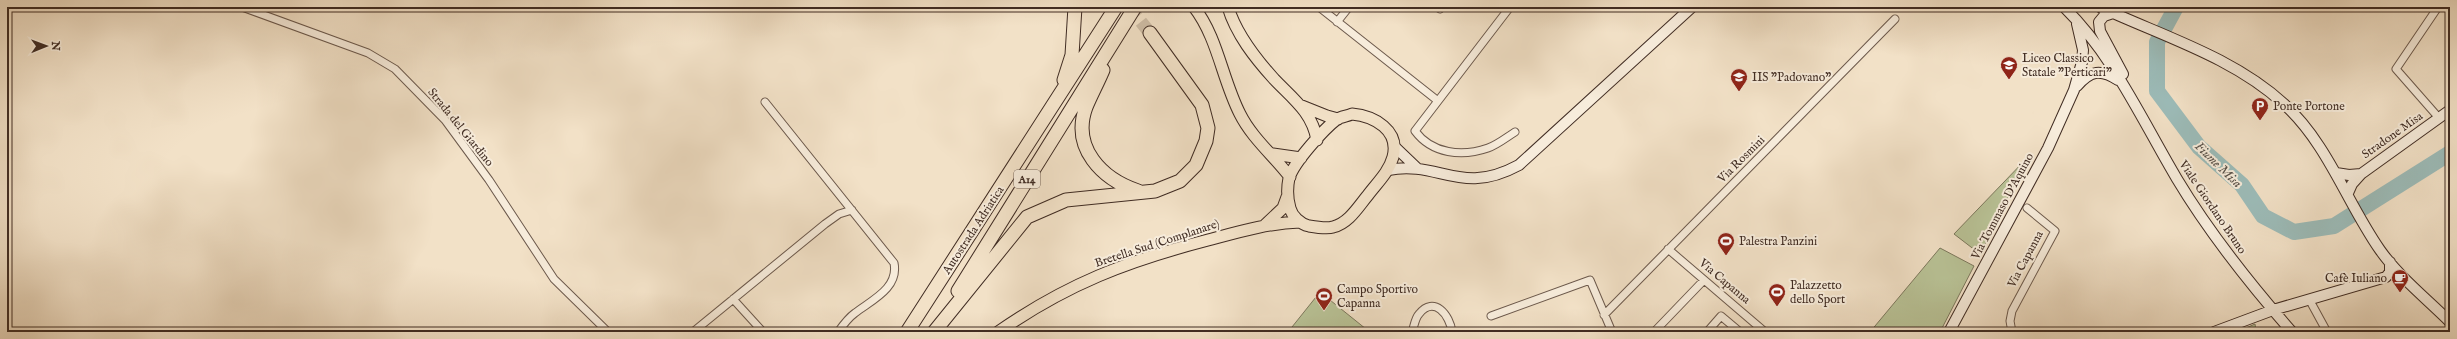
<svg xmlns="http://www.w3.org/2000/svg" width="2457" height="339" viewBox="0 0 2457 339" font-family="'IM FELL English',serif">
	<rect width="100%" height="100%" fill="#f2e1c7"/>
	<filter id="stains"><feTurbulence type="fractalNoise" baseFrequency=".005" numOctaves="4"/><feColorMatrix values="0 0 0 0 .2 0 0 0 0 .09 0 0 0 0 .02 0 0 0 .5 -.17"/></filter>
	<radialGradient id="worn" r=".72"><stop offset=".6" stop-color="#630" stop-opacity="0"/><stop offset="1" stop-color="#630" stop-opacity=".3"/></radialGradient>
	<path fill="#b9c397" stroke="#7c785d" d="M2028,157l-48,97 -26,-20z
		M1940,248l34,18 -34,66h-70z
		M1320,292l46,37 -2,3h-76z
		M2255,324l1,8h-19z"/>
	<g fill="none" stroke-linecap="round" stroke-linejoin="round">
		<path stroke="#9cbcb9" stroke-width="16" d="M2176,7l-19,35v49l42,56 43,38 21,31 31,16 40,-6 116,-73"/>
		<path stroke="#cebda6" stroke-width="13" stroke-dasharray="13 6" stroke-linecap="butt" d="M1129,7l21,26"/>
		<g stroke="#6c594c" stroke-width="9">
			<path id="street" d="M242,7l126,46 27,16 50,51 44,60 65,99 54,53
				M1319,7l119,94
				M1437,7l3,2
				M1510,7l-95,124c17,23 47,26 73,17 9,-3 19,-11 27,-16
				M2438,7l-42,62 43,49
				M1337,22l12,-15
				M765,102l129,161c5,25 -22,37 -39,50 -7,5 -12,12 -17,19
				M1668,249l97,83
				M733,299l30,33
				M2309,299l18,33
				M1604,315l291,-296
				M1491,316l99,-36 22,52
				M693,332l132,-108 14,-10 13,-4
				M1412,332c2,-5 3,-14 7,-18 15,-19 31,1 33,18
				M1654,332l50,-52
				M1707,332l14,-16 19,16
				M2012,332l-2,-11 2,-10 43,-80 -28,-23"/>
		</g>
		<g stroke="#402c23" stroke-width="12">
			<path id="secondary" d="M2064,7c49,48 78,113 113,172 33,55 73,105 115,153
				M2100,7c62,29 133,50 184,97 44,40 63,99 96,146 19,27 47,49 70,72
				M2113,13l-9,3 -5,6 1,9 23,43
				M2077,86c14,-16 24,-17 41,-6
				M1395,147l23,22
				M1388,170c52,-10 72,27 131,-5l173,-158
				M2336,173l13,2 12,-1
				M2348,193l4,-9 9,-10 89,-64
				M1949,332l99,-184 26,-58 8,-28 1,-12 -6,-26
				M2214,332l59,-22 113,-33 4,-5v-10"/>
		</g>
		<g stroke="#402c23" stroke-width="13">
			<path id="primary" d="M1194,7c24,31 28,72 46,107 12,24 34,42 50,63
				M1228,7c8,27 27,51 46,72 19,20 38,33 43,61
				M1302,106l25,10 11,3
				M1352,114c22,2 48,16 41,43 -4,15 -16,26 -25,38 -10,12 -19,28 -35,32 -6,2 -18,0 -24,-1 -9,-2 -17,-10 -19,-18 -3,-10 -3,-20 -1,-30 5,-16 35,-49 48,-59 4,-2 10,-3 15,-5z
				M1273,154l28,4
				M1265,225l18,-17 4,-11
				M998,332c69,-48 129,-71 210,-92 30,-8 60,-17 92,-18"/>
		</g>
		<g stroke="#402c23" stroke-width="15">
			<path id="highway" d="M1103,70c-5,12 -12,25 -17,37 -15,41 16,72 52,84
				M1064,80l8,-25 3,-48
				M958,291l177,-284
				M907,332l209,-325
				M934,332l93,-115 39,-17 89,-9 25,-10 16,-16 10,-24 2,-13 -6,-23 -52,-72"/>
		</g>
		<use href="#street" stroke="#f7ecdb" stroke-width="7"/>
		<use href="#secondary" stroke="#f7ecdb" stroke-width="10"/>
		<use href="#primary" stroke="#f2e1c7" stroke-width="11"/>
		<use href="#highway" stroke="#f2e1c7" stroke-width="13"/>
	</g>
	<defs>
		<g id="school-pin" transform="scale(0.9)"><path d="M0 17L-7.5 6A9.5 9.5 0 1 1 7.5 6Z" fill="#8f2418" stroke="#f7ecdb"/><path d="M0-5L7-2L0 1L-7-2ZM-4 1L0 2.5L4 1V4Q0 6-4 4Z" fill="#fff"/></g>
		<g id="parking-pin" transform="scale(0.9)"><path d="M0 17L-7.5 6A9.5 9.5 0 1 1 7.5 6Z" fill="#8f2418" stroke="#f7ecdb"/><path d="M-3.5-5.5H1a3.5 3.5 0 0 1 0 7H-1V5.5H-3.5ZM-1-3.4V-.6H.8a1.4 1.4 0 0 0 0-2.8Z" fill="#fff"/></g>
		<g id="stadium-pin" transform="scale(0.9)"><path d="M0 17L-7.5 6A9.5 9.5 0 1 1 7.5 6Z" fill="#8f2418" stroke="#f7ecdb"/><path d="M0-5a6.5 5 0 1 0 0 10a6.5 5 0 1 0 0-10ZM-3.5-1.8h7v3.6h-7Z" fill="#fff"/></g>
		<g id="cafe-pin" transform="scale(0.9)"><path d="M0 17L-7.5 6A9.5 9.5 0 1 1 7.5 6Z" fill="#8f2418" stroke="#f7ecdb"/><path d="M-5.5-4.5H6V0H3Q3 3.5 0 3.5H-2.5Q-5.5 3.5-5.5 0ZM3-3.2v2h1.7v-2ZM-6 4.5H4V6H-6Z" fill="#fff"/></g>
	</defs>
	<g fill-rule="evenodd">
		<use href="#school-pin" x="2009" y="65"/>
		<use href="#school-pin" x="1739" y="77"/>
		<use href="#parking-pin" x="2260" y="106"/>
		<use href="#stadium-pin" x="1726" y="241"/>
		<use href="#cafe-pin" x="2400" y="278"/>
		<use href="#stadium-pin" x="1777" y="292"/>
		<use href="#stadium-pin" x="1324" y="296"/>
	</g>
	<g text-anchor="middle" stroke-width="4" stroke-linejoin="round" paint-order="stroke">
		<rect fill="#f7ecdb" stroke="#77665a" stroke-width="1" x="1014" y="170" width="26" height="18" rx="3"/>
		<g font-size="11" font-weight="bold" fill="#402c23">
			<text x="1027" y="183">A14</text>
		</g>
		<g font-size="12" fill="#402c23" stroke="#f7ecdb" text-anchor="start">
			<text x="2022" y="62">Liceo Classico<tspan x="2022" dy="14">Statale "Perticari"</tspan></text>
			<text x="1752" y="81">IIS "Padovano"</text>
			<text x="2273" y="110">Ponte Portone</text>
			<text x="1739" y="245">Palestra Panzini</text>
			<text x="2387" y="282" text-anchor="end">Cafè Iuliano</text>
			<text x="1790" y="289">Palazzetto<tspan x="1790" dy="14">dello Sport</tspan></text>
			<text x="1337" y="293">Campo Sportivo<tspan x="1337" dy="14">Capanna</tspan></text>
		</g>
		<g font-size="12" fill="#402c23" stroke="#f7ecdb">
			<text transform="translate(461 127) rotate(51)" y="4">Strada del Giardino</text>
			<text transform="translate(2392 135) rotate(-35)" y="4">Stradone Misa</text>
			<text transform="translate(1741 159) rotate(-45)" y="4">Via Rosmini</text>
			<text transform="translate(2002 206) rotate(-62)" y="4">Via Tommaso D'Aquino</text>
			<text transform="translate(2213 207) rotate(56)" y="4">Viale Giordano Bruno</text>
			<text transform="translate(973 230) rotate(-57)" y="4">Autostrada Adriatica</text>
			<text transform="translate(1157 243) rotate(-18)" y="4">Bretella Sud (Complanare)</text>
			<text transform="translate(2025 259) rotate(-62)" y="4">Via Capanna</text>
			<text transform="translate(1725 281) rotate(40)" y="4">Via Capanna</text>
		</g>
		<g font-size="13" font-style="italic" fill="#575048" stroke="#f7ecdb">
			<text transform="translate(2219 164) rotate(44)" y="5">Fiume Misa</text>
		</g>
	</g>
	<rect width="2457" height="339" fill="none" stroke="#f2e1c7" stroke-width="24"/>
	<rect x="8" y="8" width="2441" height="323" fill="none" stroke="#402c23" stroke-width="2"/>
	<rect x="12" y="12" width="2433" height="315" fill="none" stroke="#402c23"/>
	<g transform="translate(46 46) rotate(89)" stroke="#f7ecdb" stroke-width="3" paint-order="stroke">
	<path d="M0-3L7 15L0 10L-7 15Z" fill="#402c23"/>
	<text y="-6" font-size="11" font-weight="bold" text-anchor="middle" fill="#402c23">N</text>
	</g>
	<rect width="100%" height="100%" filter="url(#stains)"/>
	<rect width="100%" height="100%" fill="url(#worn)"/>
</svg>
